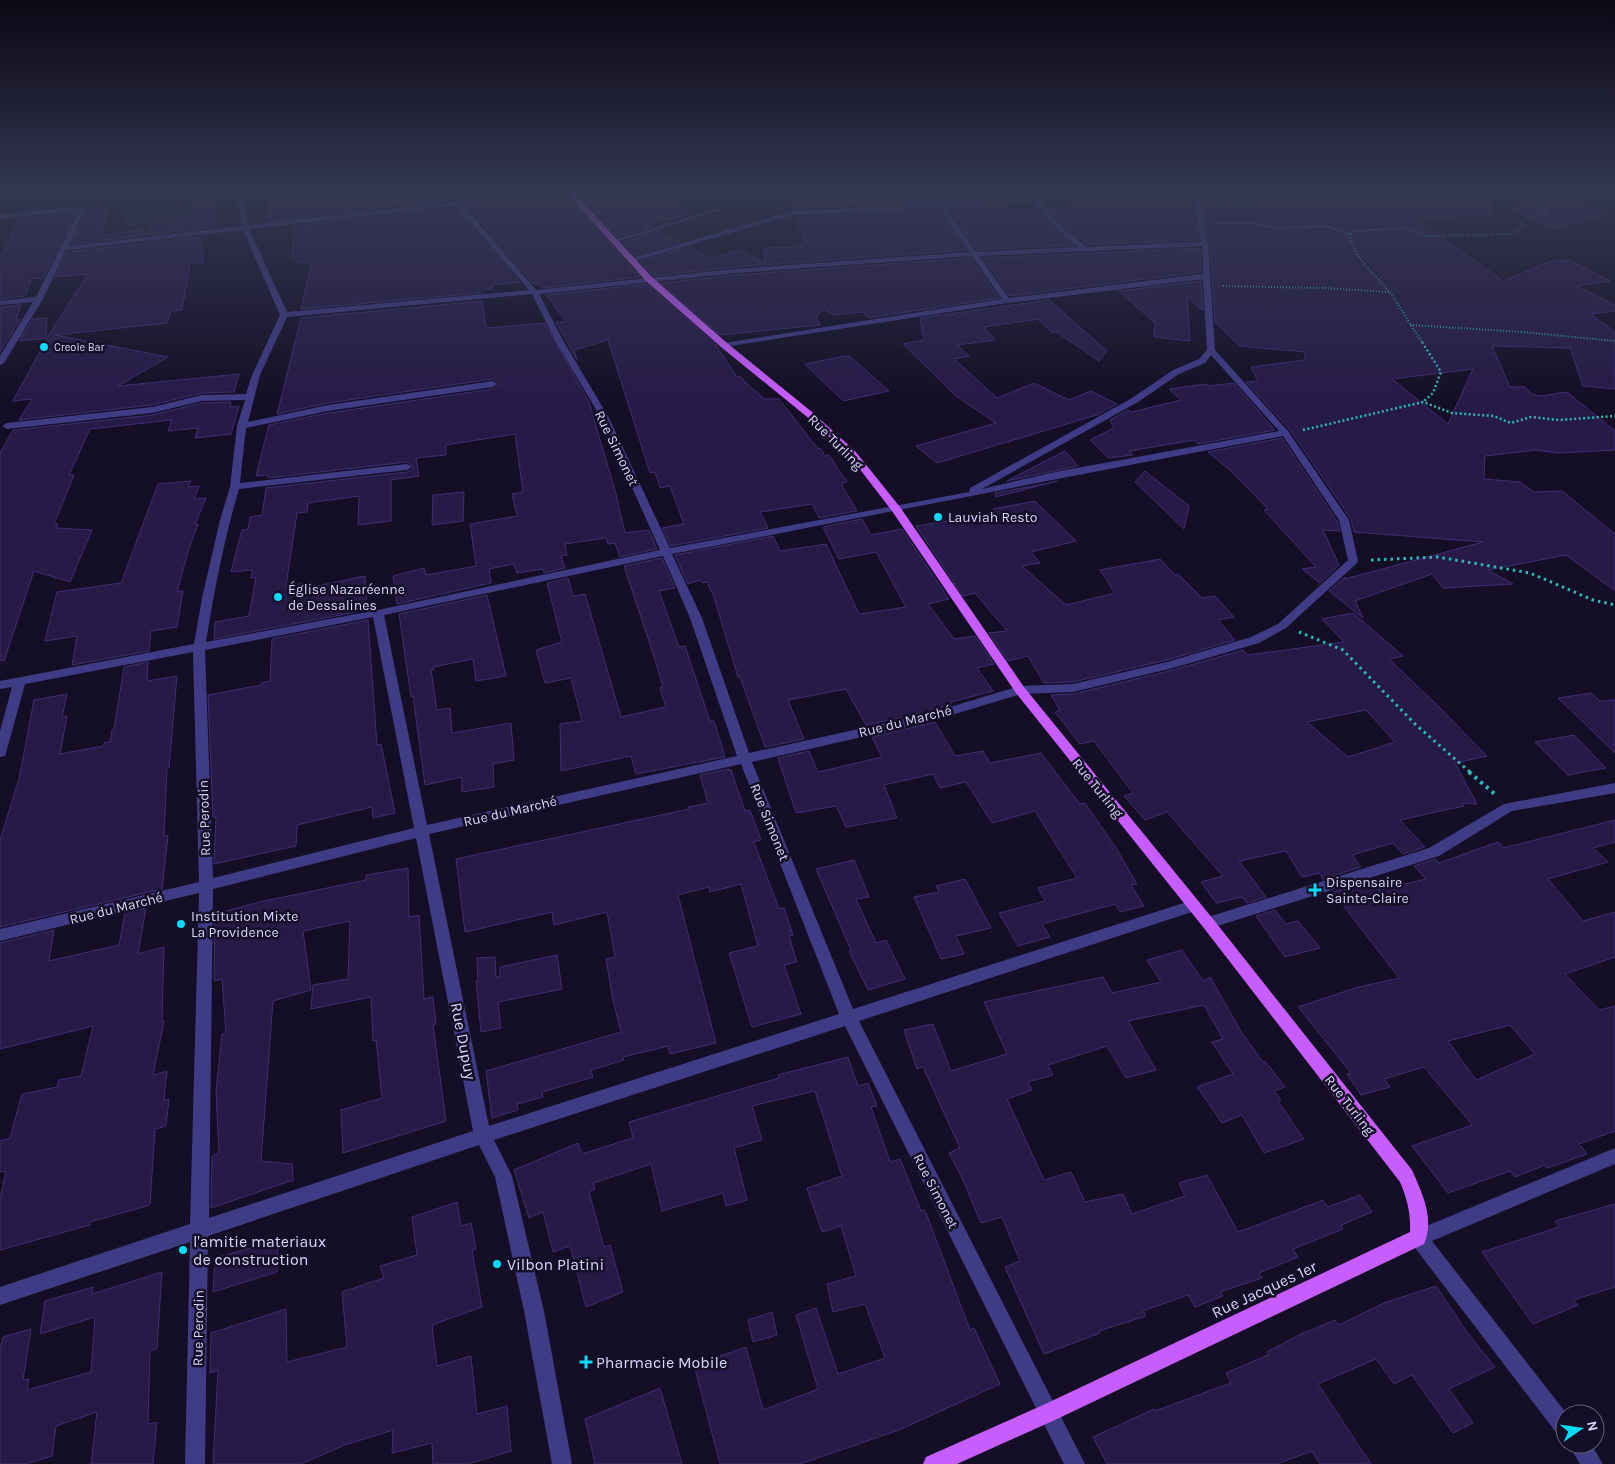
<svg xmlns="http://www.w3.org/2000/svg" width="1615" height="1464" viewBox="0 0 1615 1464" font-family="Karla,sans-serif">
	<rect width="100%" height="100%" fill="#140f26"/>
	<path fill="#123030" d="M189,204l1,12 -66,9v-12z"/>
	<path fill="#261b47" stroke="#3e2e73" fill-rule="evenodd" d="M195,193h24l-6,34 -141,17 15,-36 20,-2 -4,29 47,-6v-7l43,-6z
		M393,193h53l5,7 -182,21 -1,-22 41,-3 -1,3z
		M456,193h62l-57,7z
		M560,193h5l75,84 -98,11 -3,-4h-6l-66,-78z
		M820,193h42l2,3 24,-2 1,3 45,-4h42l4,4 -36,5 -152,7 -6,-14z
		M1242,193h177l1,3 22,-1 4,3 44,-3 2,19 -79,5 17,10 73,52 48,-20 18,-1 41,21 -33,5 38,19v6l-24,3 24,18v57l-32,-3 -13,-38 -78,-2 18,41h15l7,7 8,2 27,-4 48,39v19l-57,3 -22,-3 -51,6 -1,23 36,3 14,10 28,-1 53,43v57l-49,-36 -78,15 25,14 -70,4 -11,-14 -77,27 8,17 -34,-27 16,-14v2l138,-37 -129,-10 -3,-13 -61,-89 -44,-48 12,-1 -7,-14 54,-7v-8l-66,-6 -24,-24 -5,-78 -9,-49 46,1zM1473,369l-25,55 -56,-45z
		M1161,195h30l8,45 -111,5 -23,-17 -16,-19 29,-3 -6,-5 90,-4z
		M670,196l20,19 -45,8 7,4 -35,10 -30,-33z
		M1575,199l29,15 -50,15 -48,-23z
		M1003,204l6,1 5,7 24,-2 36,35 -97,5 -26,-38 -1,-3 23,-4z
		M455,208l65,74 -28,3 1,4 -13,1v3l-179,16 10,-44 -19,-5 2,-34z
		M940,210l27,40 -232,17 -82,9 -13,-15 50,-14 20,11 30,-8 25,14 -1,-16 34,-1 -1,-2 7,-1 -1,-2h3l-11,-25z
		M76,212l-33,66 -12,1 -6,17 -25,3v-42l20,-38z
		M659,231l21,11 -46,13 -12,-13z
		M200,237l4,25 -14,2 -8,46 -11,1 -4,12 -112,12 113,22 -50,29 121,-12 -5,18 -32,1 -50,12 -133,15 13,-21 -19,2 37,-68 38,-59 -33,3 12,-25z
		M1200,248l1,24 -191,24 -27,-38z
		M971,258l28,40 -131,20 -5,-6 -30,3 -9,-6 -8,8 4,8 -100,10 -59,-52 74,-8z
		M1201,281l2,30 -16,-14 3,44 -36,-4 1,-14 -36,-32z
		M647,284l68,60 22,33 3,-1 7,8 18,15h14l39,50 2,-1 5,8 4,-1 18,27 -5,1 1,4 14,24 -38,7 -7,-14 -52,8 8,16 -97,18 -9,-18 22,-4 -14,-38 -10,2 -5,-16 -5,1 -42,-133 -34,10 3,10 -21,-38h10l-19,-27z
		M1049,300l58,51 -8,10 -42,-29 -5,1 -14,-14 -54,8 11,13 -38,5 12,11 -15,3 43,39 37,-15 35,17 22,-9 26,13 -20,11 -160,48 -21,-17 80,-23 -40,-27 -53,-52 21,-4 -4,-22z
		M482,301l4,27 59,-5 44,79 27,92 9,39 24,-3 8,19 -37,8 -5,-14 -7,1 -2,-6 -41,6 2,11 -6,1 4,12 -21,5 -1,-4 -26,4 -3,-9 -25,5 2,14 -94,21 -4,-28 31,-8 2,7 50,-9 -6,-42 47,-8 -5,-22 11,-2 -8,-58 -69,11v10l-30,3 3,18 -28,4v41l-33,4 1,-29 -51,7 -1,9 -10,1 -11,73 26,-4v5l53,-11 2,34 -153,29 1,-17 34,-6 7,-39 -5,1 1,-8 -21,2 11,-42 6,-1 2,-12 12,-2 4,-27 141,-16 7,-4 -7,-6 -139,16v-3l-12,1 13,-51 59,-12 165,-24 6,-5 -6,-5 -165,24 -51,11 24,-96z
		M21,305l-5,15h4l-20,32v-45z
		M47,318l-1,20 -27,3 14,-22z
		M845,356h5l39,35 -46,10 -38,-37z
		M1234,383l41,47 -77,14 -4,-4 -65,11 4,4 -24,3 -19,-18 24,-12 -4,-8 18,-10 4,2 49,-12 -12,-11 37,-5 2,2z
		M231,402l-1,5 9,-1 -8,28 -36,4 3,-10 -30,3 4,-11 -82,9 -21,46h5l-20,49h4l-2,4 36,2 -22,52 -36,-11 -30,90 -4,-1v-207l13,-23 139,-15 50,-12z
		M1282,438l55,83 3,10 -17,-1 16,35 -19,18 -18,-14 14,-2 -52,-57 4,-1 -37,-38 -23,-19z
		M1065,451l13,15 -71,15 17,-9z
		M1145,471l44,35 -5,23 -49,-47z
		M191,481l-3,6 11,-1 -5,13 12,-1 -11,26h3l-9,24 -12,44 6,-1 -6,36 -26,4 -2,20 -77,14 5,-29 -32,5 12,-49 64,-9 37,-99z
		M1057,481l-61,16 -1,-4 59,-11z
		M464,492l-1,29 -31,4 1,-30z
		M1035,501l41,40 -45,11 9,11 -18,3 44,39 49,-12 -15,-23 60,-11 15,16 3,-1 24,24 13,-2 19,21 -16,3 17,20 -68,20 -94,22 -29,1 -16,-27 -20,5 -19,-28 18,-2 -32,-38 -12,3 -47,-70 68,-11 11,-3 -2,-3z
		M862,519l9,16 31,-6 47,70 -21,5 26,35 21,-3 19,28 -17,4 16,23 -42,11 1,2 -25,8 -61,13 -20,-36 -58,11 16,39 -39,8 -25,-70h-2l-24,-80 -7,-15 -5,1 -2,-3 -12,4 -13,-29 98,-19 7,15 46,-7 33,70 47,-7 -30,-55 -37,7 -16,-32z
		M662,558l13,30 -16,3 20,56 6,-1 25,75h4l11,36 -89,17 -5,-18 -70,15 -1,-47 22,-3 -11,-43 -26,5 -9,-33 26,-8 -15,-59 21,-5 5,18 12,-2 36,123 45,-10 -6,-19 3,-1 -10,-34 -29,-87z
		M487,595l19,81 -30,5 -3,-22 -40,8 1,2 -3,1 6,40 13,-2 2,25 59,-10 3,37 -21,4 1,23 -32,5v-15l-37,8 -12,-89 -2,1 -12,-83z
		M1353,613l50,43 -14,3 47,45 51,52 -32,7 22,41 -15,-1 2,3 -64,14 25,27 -22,7 -10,-11 -41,12 9,12 -38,12 -4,-6 -17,4 -16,-26 -47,10 27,36 -19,6 -5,-6 -26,6 -15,-21 22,-6 -56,-64 -22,8 -21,-24 9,-3 -39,-52 -14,3 -25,-32 5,-2 -9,-15 22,-1 100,-24 70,-20 5,5 96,-13 -22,-23zM1366,710l29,32 -47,15 -41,-35z
		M368,620l9,125 4,-1 14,69 -22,5 -1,-11 -75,18 -1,21 -82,18 2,-47h-3l-5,-122 53,-10v-2l9,-2 2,-42z
		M148,662l-1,19 30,-5 -8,92h-2l-3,68h4l-6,53 -162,38v-87l19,-61 15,-79 33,-6 -5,23 5,-1 -7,38 43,-8 1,-3 6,-1 2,-12 2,-1 10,-62z
		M1591,693l9,8 15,-1v53l-57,-55z
		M935,722l20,34 28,-5 7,12 51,-10 39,51 5,-1 31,45 21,36 -6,1 13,21 -24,6 -5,-8 -73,20 8,13 -32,9 -19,-33 46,-12 -7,-13 39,-10 -42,-67 -43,12 -26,-41 -26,6 -7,-14 -49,11 13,33 -51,9 -10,-21 -40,7 -18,-55 31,-7 9,21 64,-15 -10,-20z
		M1574,735l32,33 -38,7 -33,-33z
		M728,769l3,1 14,41 5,-1 11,30 -7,2 25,67 5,-1 9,27 -4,1 8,26 -13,3 17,49 -49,13 -23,-74 29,-7 -17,-62 -31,8 -1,-5 -31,8 38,148 -46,11 -2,-8 -45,11 1,3 -33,10 2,7 -51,15 1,5 -26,7 1,6 -26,8 -6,-47 135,-39 -8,-32 -7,-41 9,-2 -8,-45 -53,13 -2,-13 -87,20 -9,-73 233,-50 -1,-2 20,-4 -8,-28z
		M1615,820v22l-22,6 15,14 -60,17 35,42 32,-9v45l-50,17 34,36 16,-4v125l-36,13 8,10 -40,14 -2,-3 -30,12 -5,-6 -62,22 -36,-47 60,-21 -3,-4 -45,-54 -40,12 6,8 -29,8 -14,-21 4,-1 -53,-66 57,-19 44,-10 -66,-86 38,-12 8,10 47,-11 -12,-13 21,-7 4,4 59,-21 5,6zM1510,1025l25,29 -59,26 -28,-39z
		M854,860l15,37 -13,2 20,44 10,-3 19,39 -37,11 -19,-39 2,-1 -35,-81z
		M408,868l1,49 10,-2 5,84 9,-2 3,27 -3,1 13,96 -103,32 -2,-43 41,-12 -6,-58 -3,1 -2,-44 -60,12 2,-24 35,-6 2,-58 -47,10 8,59 -38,11 -12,160 31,3 1,16 -82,28 1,-52 7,-3 -3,-61 6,-58 4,-1 -4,-54 -8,2 1,-67 49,-13 102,-21v-5z
		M965,879l26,49 -35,8 8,18 -23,5 -27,-62 25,-5 -3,-6z
		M146,908l-8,46 26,-7 -2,74h2l-11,54 14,-4 -3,29 5,-1 -3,27 -11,3 -5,76 -60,17v3l-90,25v-51l6,-28 -6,1v-31l10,-3 12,-44 35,-7 2,-7 22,-4 12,-50 -93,23v-106l54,-13 -5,31 70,-16 6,-32z
		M1275,910l11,14 12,-3 22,27 -35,9 -29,-41z
		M1182,950l21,31 7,-4 32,56 21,29 2,-1 20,26 -11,4 7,9 -3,1 26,38 -40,14 -22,-38 -20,8 -25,-36 36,-13 -21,-32 11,-3 -19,-34 -76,16 28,49 -30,8 -19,-32 -59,19 5,10 -25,7 4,8 -25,9 37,81 27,-8 14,30 38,-8 9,20 53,-18 -6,-13 28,-8 31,57 85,-32 5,7 32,-12 12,17 -31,13 2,4 -50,20 5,8 -39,16 3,5 -42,14 3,4 -28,11 -7,-12 -45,16 3,5 -47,15 1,2 -56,21 -39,-87 15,-6 -18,-44 -21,6 -18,-43 -14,-27 11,-5 -37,-81 -6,2 -13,-39 29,-6 18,47 56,-17 -23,-52 119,-25 9,16 49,-11 -14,-22z
		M557,955l5,34 -64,13 3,26 -20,4 -5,-51h2l-1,-23 18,-1 1,20h4v-10z
		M848,1057l10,29 10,-3 9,23 -6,1 19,55 10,-3 21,52 4,-1 45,120 4,-2 26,56 -101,46 -99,34h-80l-26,-99 52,-18 17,63 55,-21 -22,-74 20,-7 22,66 47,-16 -20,-54 -32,8 -6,-28 29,-8 -15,-50 -19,6 -15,-44 35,-12 -27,-85 -63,15 10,34 -28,8 13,52 -21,6 -3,-13 -61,18 -11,-47 -58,19 2,6 -6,3 15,55 6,-2 13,47 -37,15 -16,-61 -17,6 -10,-40 -14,6 -15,-48 64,-27 4,11 51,-16 -4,-16 150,-44 -1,-3z
		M457,1202l4,24 10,-3 5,26 -4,1 10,57 -50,18 5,41 34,-10 6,58 30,-8 4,45 -43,13h-35l-1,-21 -40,10 1,-23 -48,15 -44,19h-88l5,-94 -8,3 1,-40 75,-24 1,53 60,-15 -5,-55 42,-14 -4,-12 37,-11 -5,-38z
		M1615,1204v83l-42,13 5,5 -45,19 -51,-72 77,-25 -4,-6z
		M278,1240l-1,32 -64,20 2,-34z
		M162,1272l-5,76 -7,3 -2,73 9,-2 -4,42h-62l6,-52 -41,14 -4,30 -26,8h-26v-114l3,-13 28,-8 -8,51 6,-1 -2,11 64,-18 4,-55 -55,17 5,-33 48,-14 -1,7z
		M1436,1286l33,49 26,32 -46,22 24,34 -20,10 -41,-58 -18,9 -18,-25 -58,25 53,80h-51l-8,-13 -35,13h-170l-14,-27 61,-28 1,2 76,-28 -5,-10 42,-18 -1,-3 32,-17 36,-15 4,5 45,-22z
		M772,1312l5,23 -24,7 -5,-22z
		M660,1388l22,76h-87l-10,-45z"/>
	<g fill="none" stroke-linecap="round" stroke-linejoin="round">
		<path stroke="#30b7b4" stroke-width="2" stroke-dasharray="1 2" stroke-linecap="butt" d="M1212,203l33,2 38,-12
			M1218,223h38l19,5 51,-2 24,8 8,-3 46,-3 23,8 83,-2 11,-5 3,-10 22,-5 -11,-11 -18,-10
			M1350,234c5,28 28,42 43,63 11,15 19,32 30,46
			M1223,286l100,2 66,4
			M1410,325l112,7 93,9"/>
		<path stroke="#30b7b4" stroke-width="2.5" stroke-dasharray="2 2.5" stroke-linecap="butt" d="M1422,342l19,30 -8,21 -10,9
			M1303,430l120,-28 29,11 42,3 17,7 20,-6 28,3 56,-4"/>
		<path stroke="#30b7b4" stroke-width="3" stroke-dasharray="2.5 4" stroke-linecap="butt" d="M1371,560l67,-3 92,16 63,27 22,5
			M1299,632l44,18 72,74 56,49"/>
		<path stroke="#30b7b4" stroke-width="4" stroke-dasharray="3 4.5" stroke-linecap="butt" d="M1469,772l27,23"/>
		<path fill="#403b85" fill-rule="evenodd" d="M237,193h6l5,32 206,-23 -6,-9h6l6,9 76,-9h22l-95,12 73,85 199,-21 235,-17 -27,-39 -2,-5 -148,7 -158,46 -7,-2 165,-48 151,-7 29,-5 62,-1 42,-5h22l-59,8 24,28 23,18 114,-5 -8,-49h6l9,51 7,106 73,81 61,89 9,41 -1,2 -71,65 -27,15 -86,25 -100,24 -52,2 -93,28 -176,40 101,247 340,-109 5,2 2,4 -2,4 -339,111 226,443h-21l-219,-438 -351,114 18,36 32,135 28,153h-20l-28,-153 -29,-134 -16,-32 -271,91 -3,228h-20l5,-222 -190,63v-18l190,-63 9,-331 -199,48v-12l199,-47 -6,-230 -168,32 -19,69 -1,3 -5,1v-26l12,-44 -12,2v-8l194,-37 8,-46 18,-78 10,-33 7,-61 8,-26 -43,1 -50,12 -145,16 -5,-3 5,-3 145,-16 50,-12 44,-1 6,-19 28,-60 -37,-85 -177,20 -23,49 -39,64 -4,2v-9l33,-54 -33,3v-4l36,-4 43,-87 -79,9v-4l80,-9 5,2 -16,38 173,-20zM1033,202l27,29 19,16 -103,5 -27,-39 -1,-6 25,-4zM456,206l73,84 -242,22 -38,-83zM1202,246l1,28 -194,24 -30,-42zM972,256l30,43 -278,44 -4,2 4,2 283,-44 196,-24 4,71 -8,9 -26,11 -41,28 -162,90 -1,4 -299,56 -61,-130 -45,-76 -25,-48 196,-21zM532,294l24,48 45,76 59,132 -282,60 -172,32c8,-51 18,-102 33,-153l168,-19 5,-3 -5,-3 -167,19 6,-55 82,-17 165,-24 4,-3 -4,-3 -165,24 -80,17 12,-47 27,-58zM1211,355l68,76 -224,41 -73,17 156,-87 41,-28 26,-11zM1283,436l56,84 9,40 -70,64 -27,13 -84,25 -94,22 -53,2 -93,28 -178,39 -47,-135 -30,-64c204,-39 407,-80 611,-118zM663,556l27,62 47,138 -310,69 -43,-210zM373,617l41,211 -201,50 -8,-228zM741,764l98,250 -350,112 -60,-292zM416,838l57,293 -264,87 4,-329z
			M638,193h26l-87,10 -3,-2 3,-2z
			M716,209l5,1 -105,32 -5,-1z
			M1615,783v10l-103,18 -73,45 -231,73 -5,-2 -2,-4 2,-4 5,-2 221,-69 75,-44z
			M1615,1148v16l-183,77 135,173h-2v24l-7,-3 -146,-191 -3,-6 3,-6z
			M1568,1444h23l12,20h-23z"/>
		<path fill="#c75dfe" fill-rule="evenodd" d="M567,193h7l78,84 75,66 85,69 43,39 45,56 124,180 189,232 199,251c10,23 23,49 12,74l-369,176 -98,44h-34l3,-7 115,-51 369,-174c1,-18 -3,-34 -10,-50l-197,-255 -187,-234 -124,-182 -43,-56 -43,-39 -85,-69 -75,-66z"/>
	</g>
	<linearGradient id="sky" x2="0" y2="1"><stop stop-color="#0b0815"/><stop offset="0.48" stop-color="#343752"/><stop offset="1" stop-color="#343752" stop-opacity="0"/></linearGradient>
	<rect width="1615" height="398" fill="url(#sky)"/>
	<g fill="#02dbfd" stroke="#140f26" stroke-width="2">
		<circle cx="44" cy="347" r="5"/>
		<circle cx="938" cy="517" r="5"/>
		<circle cx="278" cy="597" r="5"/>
		<path d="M1312.5 882.5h5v5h5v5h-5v5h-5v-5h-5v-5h5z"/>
		<circle cx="181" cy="924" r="5"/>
		<circle cx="183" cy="1250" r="5"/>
		<circle cx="497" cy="1264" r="5"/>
		<path d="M583.5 1354.5h5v5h5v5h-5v5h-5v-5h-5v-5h5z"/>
	</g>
	<g text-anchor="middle" stroke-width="5" stroke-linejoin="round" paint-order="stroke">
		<g font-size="11" fill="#dbd5ff" stroke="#140f26" text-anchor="start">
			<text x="54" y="351">Creole Bar</text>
		</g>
		<g font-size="14" fill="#dbd5ff" stroke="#140f26">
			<text transform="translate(836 442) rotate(45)" y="5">Rue Turling</text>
			<text transform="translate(617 448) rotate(64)" y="5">Rue Simonet</text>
			<text transform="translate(905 721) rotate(-14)" y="5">Rue du Marché</text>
			<text transform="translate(1098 788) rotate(51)" y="5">Rue Turling</text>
			<text transform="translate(510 811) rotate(-13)" y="5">Rue du Marché</text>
			<text transform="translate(204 818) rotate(-92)" y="5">Rue Perodin</text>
			<text transform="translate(770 822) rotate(68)" y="5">Rue Simonet</text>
			<text transform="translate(116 908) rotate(-14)" y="5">Rue du Marché</text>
			<text transform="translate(1350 1105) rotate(52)" y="5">Rue Turling</text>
			<text transform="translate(936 1191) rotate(63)" y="5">Rue Simonet</text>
			<text transform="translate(198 1328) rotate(-89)" y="5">Rue Perodin</text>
		</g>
		<g font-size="14" fill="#dbd5ff" stroke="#140f26" text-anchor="start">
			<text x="948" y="522">Lauviah Resto</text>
			<text x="288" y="594">Église Nazaréenne<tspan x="288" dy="16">de Dessalines</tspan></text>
			<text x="1326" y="887">Dispensaire<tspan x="1326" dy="16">Sainte-Claire</tspan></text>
			<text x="191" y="921">Institution Mixte<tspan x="191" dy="16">La Providence</tspan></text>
		</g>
		<g font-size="16" fill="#dbd5ff" stroke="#140f26">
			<text transform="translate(464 1041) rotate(79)" y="6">Rue Dupuy</text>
			<text transform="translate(1264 1289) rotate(-25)" y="6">Rue Jacques 1er</text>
		</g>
		<g font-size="16" fill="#dbd5ff" stroke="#140f26" text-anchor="start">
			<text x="193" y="1247">l'amitie materiaux<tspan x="193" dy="18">de construction</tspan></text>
			<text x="507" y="1270">Vilbon Platini</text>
			<text x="596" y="1368">Pharmacie Mobile</text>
		</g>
	</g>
	<g transform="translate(1580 1429) rotate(77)"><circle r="24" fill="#140f26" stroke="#645e7d"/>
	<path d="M0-4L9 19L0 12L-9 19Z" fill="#02dbfd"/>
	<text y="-8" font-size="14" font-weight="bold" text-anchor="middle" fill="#dbd5ff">N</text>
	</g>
</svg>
